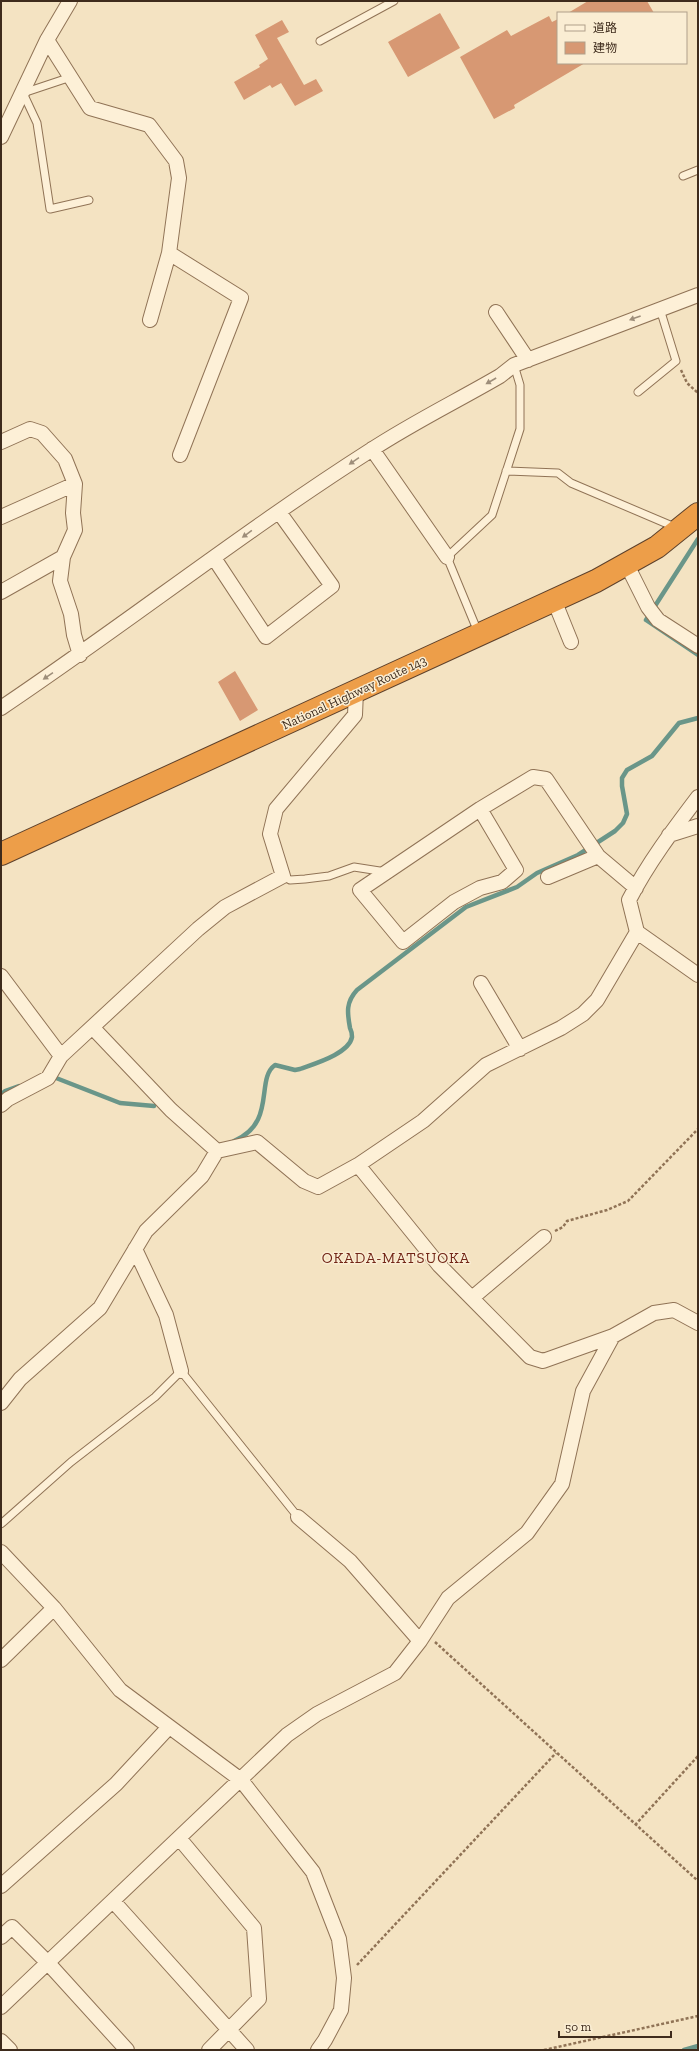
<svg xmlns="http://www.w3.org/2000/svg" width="699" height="2051" viewBox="0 0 699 2051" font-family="'Zilla Slab','Noto Sans JP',serif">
	<rect width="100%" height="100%" fill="#f4e3c2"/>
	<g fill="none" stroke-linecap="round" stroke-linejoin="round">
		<path stroke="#6a9689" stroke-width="4.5" d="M698,539l-52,81 52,35
			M51,1076l69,27 34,3
			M1,1095l4,-4 14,-5
			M234,1141c43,-18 21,-62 41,-76l20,5 5,-1c13,-5 49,-15 52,-32 0,-3 -1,-7 -2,-9 -3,-16 -4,-26 7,-38l109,-83 51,-20 20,-14 41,-18 37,-24 8,-8 4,-9 -5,-28v-8l5,-8 25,-14 27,-33 19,-5
			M684,2050l14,-4"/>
	</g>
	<path fill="#d79873" d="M588,1h59l7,12h-86z
		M440,13l20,35 -52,29 -20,-35z
		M549,16l3,6 6,-3v44h27l-71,42 1,3 -21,11 -34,-62 47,-27 4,6z
		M282,20l7,12 -12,6 27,47 12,-6 7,12 -28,15 -14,-23 -9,5 -2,-3 -26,15 -10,-18 26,-15 -1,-2 9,-6 -13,-24z
		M235,671l23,39 -18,11 -22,-39z"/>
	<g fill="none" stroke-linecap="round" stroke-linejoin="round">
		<g stroke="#907356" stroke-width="9">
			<path id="lane" d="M320,41l74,-40
				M71,77l-48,16 14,30 13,86 39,-9
				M683,176l15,-6
				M638,392l38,-31 -16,-52
				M506,471l52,2 13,10 106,45
				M478,632l-31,-75 45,-42 28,-86v-44l-6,-20
				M283,876l7,4 15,-1 24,-3 25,-9 32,5
				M1,1524l70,-62 84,-65 26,-26 117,146"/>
		</g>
		<g stroke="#907356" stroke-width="16">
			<path id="street" d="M47,40l43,68 59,17 27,36 3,17 -10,75 -19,67
				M1,137l46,-97 23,-39
				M169,253l72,45 -61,157
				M496,312l32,48
				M1,442l29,-13 12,4 23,26 10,25 -2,29 2,17 -12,27 -3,24 11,33 3,21 6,20
				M372,449l75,108
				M1,517l74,-33
				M214,558l52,79 66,-51 -53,-74
				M627,565l21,42 10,13 40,26
				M1,592l62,-35
				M554,600l17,42
				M1,708c125,-84 243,-177 370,-258 41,-27 86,-49 129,-74l14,-11 184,-70
				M480,809l36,61 -14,12 -22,6 -26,14 -51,40 -43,-52 120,-81 53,-32 13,2 52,77 38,32
				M669,835l29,-9
				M548,877l50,-21
				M637,932l61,43
				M1,976l60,80
				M481,983l39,66
				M93,1028l78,82 46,41
				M1,1105l7,-6 40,-21 13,-22 137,-127 27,-22 58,-31 -13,-42 6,-25 79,-94 1,-24
				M358,1165l81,100 91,92 13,4 70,-25 41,-23 20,-3 24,13
				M135,1249l31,66 15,56
				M472,1298l72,-61
				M1,1403l19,-24 80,-71 46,-77 56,-55 15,-25 40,-9 47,39 14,6 40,-22 65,-44 63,-56 75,-37 22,-14 14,-14 40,-68 -8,-32c19,-37 44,-70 69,-103
				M298,1517l52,44 70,80
				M1,1552l53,56 66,82 121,90 72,92 26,67 5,39 -3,32 -16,30 -7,10
				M1,1660l53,-52
				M179,1838l75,90 5,71 -50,51
				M1,1886l115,-102 53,-57
				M113,1901l134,149
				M1,1937l11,-10 36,36 79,87
				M1,2007l286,-272 30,-21 78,-41 25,-32 28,-43 79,-65 35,-49 21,-93 30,-55
				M1,2041l9,9"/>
		</g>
		<g stroke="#5e412b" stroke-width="24">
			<path id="highway" d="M1,854l595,-273 61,-34 41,-33"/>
		</g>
		<path stroke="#907356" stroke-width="2.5" stroke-dasharray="3 2" stroke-linecap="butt" d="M681,370l6,13 11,10
			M555,1231l8,-4 4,-6 40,-11 21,-9 70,-72
			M435,1642l263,239
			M635,1825l63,-69
			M357,1965l199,-212
			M544,2050l154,-34"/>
		<use href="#lane" stroke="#fdf0d7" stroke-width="7"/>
		<use href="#street" stroke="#fdf0d7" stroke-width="14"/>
		<use href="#highway" stroke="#ed9e49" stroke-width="22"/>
	</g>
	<defs><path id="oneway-solid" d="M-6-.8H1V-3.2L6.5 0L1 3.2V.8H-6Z"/></defs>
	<g fill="#9e8e7a">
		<use href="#oneway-solid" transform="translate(635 318) rotate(160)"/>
		<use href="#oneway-solid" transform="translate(491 381) rotate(150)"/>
		<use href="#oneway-solid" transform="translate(354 461) rotate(146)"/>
		<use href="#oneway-solid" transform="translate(247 534) rotate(144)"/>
		<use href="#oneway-solid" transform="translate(48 676) rotate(146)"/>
	</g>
	<g text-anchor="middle" stroke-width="3" stroke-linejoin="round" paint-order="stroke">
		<g font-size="13" fill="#3e2b1c" stroke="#faedd3">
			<text transform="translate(354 692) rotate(-25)" y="5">National Highway Route 143</text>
		</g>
		<g font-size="15" letter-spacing="1" fill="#712516" stroke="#faedd3">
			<text x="396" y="1263">OKADA-MATSUOKA</text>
		</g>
	</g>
	<rect width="699" height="2051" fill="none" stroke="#3e2b1c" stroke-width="4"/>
	<rect x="557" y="12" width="130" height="52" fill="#faedd3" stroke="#af9f8a"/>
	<rect x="565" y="25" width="20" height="6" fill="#fdf0d7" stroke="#af9f8a"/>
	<text x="593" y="32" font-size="12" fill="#3e2b1c">道路</text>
	<rect x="565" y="42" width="20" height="12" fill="#d79873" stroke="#af9f8a"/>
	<text x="593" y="52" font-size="12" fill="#3e2b1c">建物</text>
	<path d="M559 2031v6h112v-6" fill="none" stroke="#3e2b1c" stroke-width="2"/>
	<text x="565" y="2031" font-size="12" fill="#3e2b1c" stroke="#faedd3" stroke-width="3" paint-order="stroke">50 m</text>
</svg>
